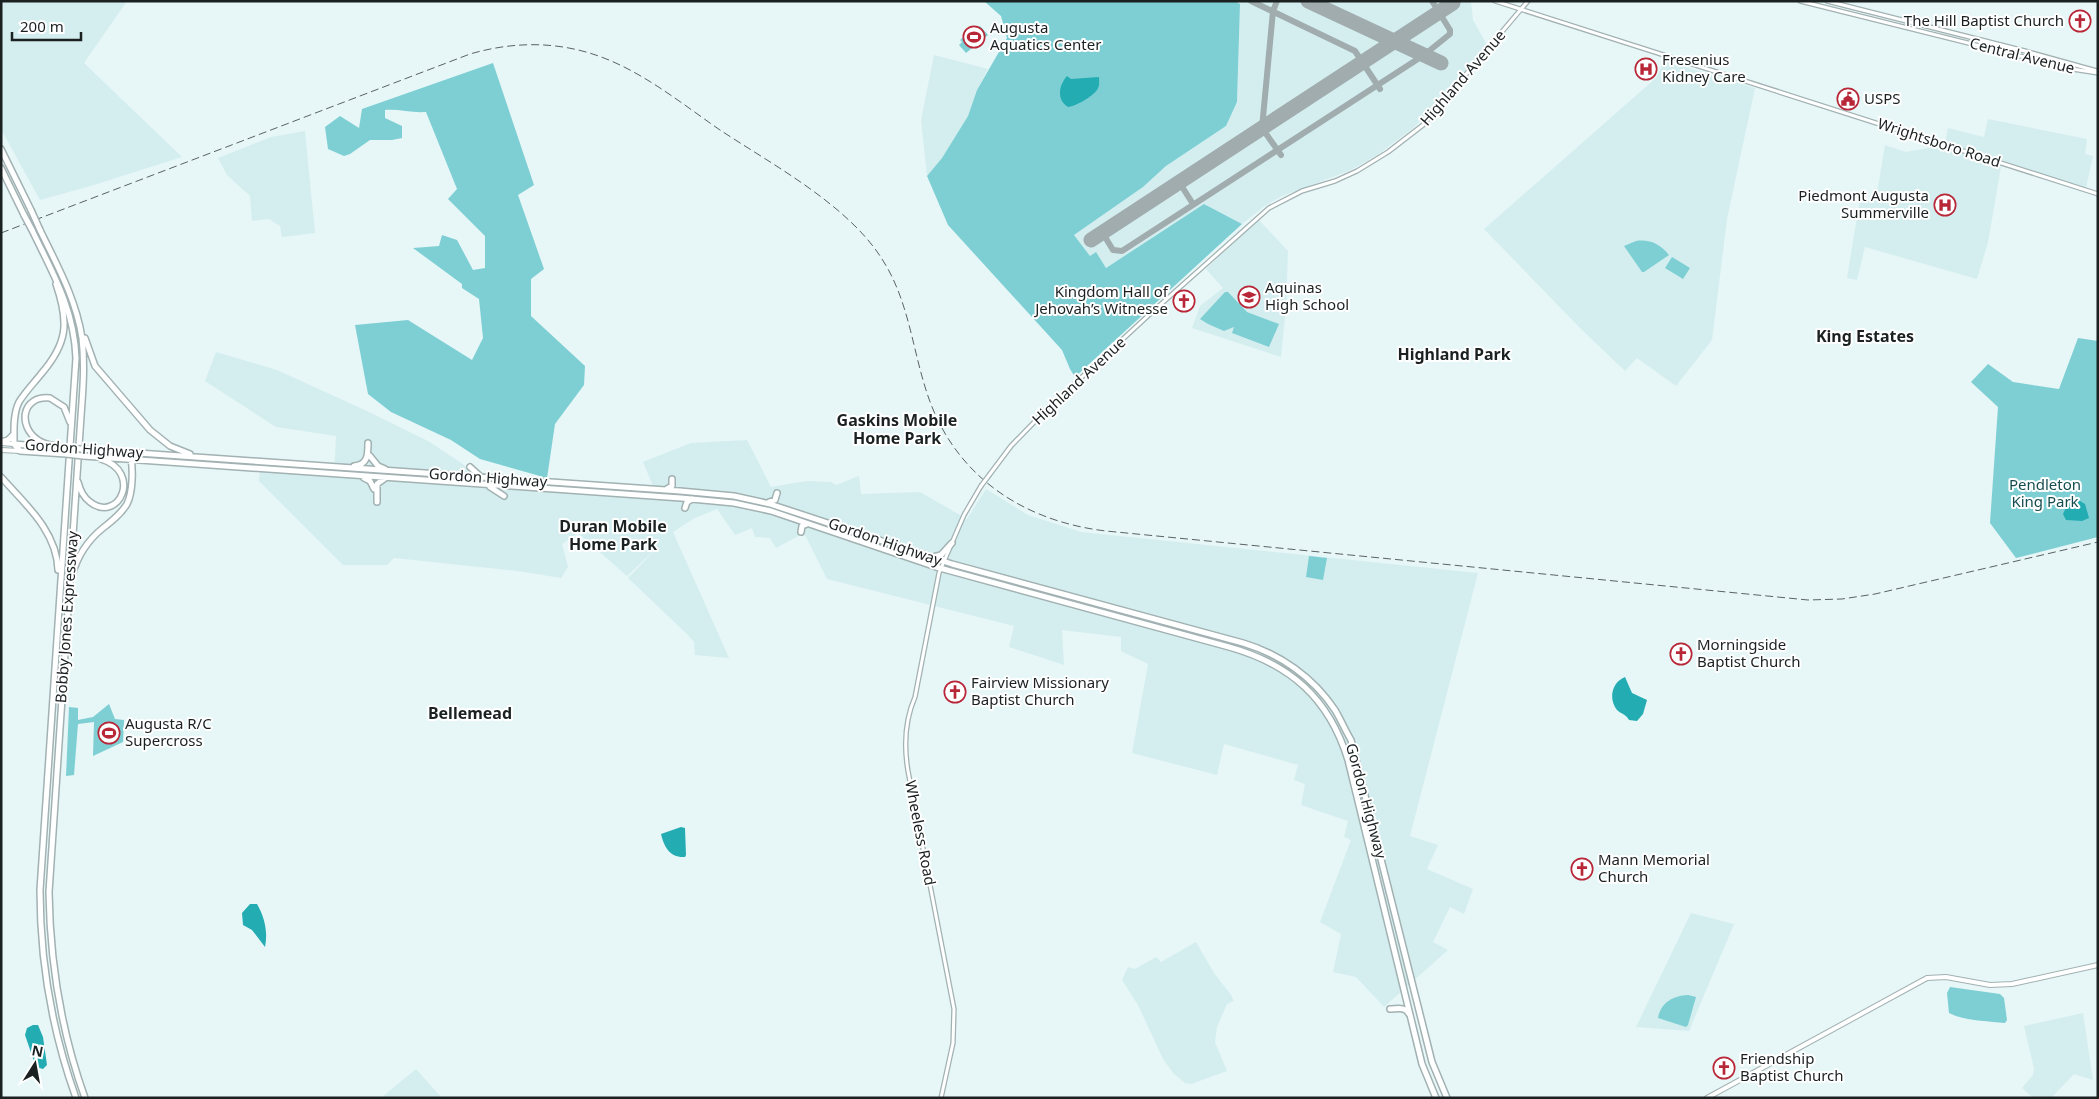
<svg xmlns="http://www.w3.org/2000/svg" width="2099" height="1099" viewBox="0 0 2099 1099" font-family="'Noto Sans',sans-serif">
	<rect width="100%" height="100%" fill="#e7f6f7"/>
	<path fill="#d4eeef" d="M1,1h126l-43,62 98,94 -88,28 -54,15 -39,-71z
		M1235,1h236l2,19 14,25 -57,67 -18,17 -35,26 -26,15 -69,26 -16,9 -24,19 -38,-20 -98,64 -16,-12 -16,-21 69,-48 23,-21 60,-40 11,-24 3,-98z
		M934,55l54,14 -11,21 -9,26 -26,42 -15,18 -6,-56z
		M1664,61l91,27 -28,131 -15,121 -36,46 -39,-28 -12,13 -45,-43 -96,-99 172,-151z
		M1988,119l99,20 -2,15 8,2 -7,32 -141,-45 3,-15 36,9z
		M305,131l10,102 -33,4 -2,-11 -11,-7 -17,2 -2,-25 -23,-21 -9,-17 53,-21z
		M1885,145l21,7 34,-6 61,21 -13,75 -11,37 -112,-32 -8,33 -10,-2 13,-79h16z
		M1258,219l30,32 -2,56 -5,50 -89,-29 8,-22 23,-18 -17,-19z
		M216,352l61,18 92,42 59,29 35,23 6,8 184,14 -10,-24 48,-19 56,-3 24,47 35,-6 25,1 5,3 23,-9 2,18 59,-2 47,27 19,-30 42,26 53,17 397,41 -68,263 28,9 -11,24 46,20 -9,25 -14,-7 -17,35 15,8 -64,57 -28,-30 -23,-5 8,-38 -21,-12 31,-82 -7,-3 4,-16 -47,-16 4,-21 -11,-4 4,-15 -74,-21 -7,31 -85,-22 16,-89 -27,-13v-14l-59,-7 2,35 -55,-18 5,-21 -187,-47 -23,-46 -28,15 -6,-10 -15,-1 -3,-9 -17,7 -18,-26 -24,10 -20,13 56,126 -34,-3 -1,-13 -6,-7 -60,-57 30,-31 -31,29 -49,-43 -16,11 6,23 -7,11 -43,-7 -124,-13 -7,7h-44l-84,-84 1,-10 74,6 2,-41 -60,-9 -71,-46z
		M1691,913l43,11 -45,107 -53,-4z
		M1196,942l18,31 17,22 3,6 -7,3 -10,23 -2,15 12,29 -36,13 -6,-1 -11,-9 -11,-15 -25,-54 -16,-25 6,-13 7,2 21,-12 5,5z
		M2083,1013l10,67 -19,-6 -23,24h-18l-11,-10 11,-13 1,-6 -10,-43z
		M416,1069l26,29h-61z"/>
	<path fill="#7dcfd4" d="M984,1h251l5,3 -3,98 -11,24 -60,40 -23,21 -69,48 16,21 6,-4 10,16 98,-64 38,20 -167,153 -5,-8 -8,-19 -114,-125 -21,-49 15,-18 26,-42 9,-26 30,-52 -6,-22z
		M980,26l8,9 -22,18 -7,-8 3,-3 -2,-2 12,-11 2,2z
		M493,63l41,122 -16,10 26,74 -13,10v37l54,50 -1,19 -29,39 -8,54 -67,-19 -29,-19 -60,-28 -23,-18 -13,-69 53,-5 64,40 11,-22 -4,-39 -17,-11v-4l-49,-36 26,-2 3,-11 15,5 16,30 12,-2v-32l-37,-37 9,-10 -31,-77c-15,1 -26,-3 -41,-2v8l17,8v12l-10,2h-22l-20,14 -6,2 -16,-7 -3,-22 15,-11 19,12 3,-19z
		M1636,241c14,-2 24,3 33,14l-25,17h-2l-18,-26z
		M1672,257l18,11 -7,11 -18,-11z
		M1225,292h3l19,20 32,12 -10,23 -37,-14 2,-6 -10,4 -16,-7 -8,-5z
		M2078,338l20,3v196l-82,21 -26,-35 8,-116 -27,-25 17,-18 25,18 46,7z
		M1309,556l18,2 -4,22 -17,-3z
		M109,704l6,15 9,1 -1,22 -30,14 1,-34 -16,2 -4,51 -8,1 3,-69 9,1v12l15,-3z
		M1950,987l50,7 4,4 3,22 -2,3c-18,-2 -40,-2 -56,-10l-2,-20z
		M1688,995l8,2 -8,28 -2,2 -28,-9c3,-16 15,-22 30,-23z"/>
	<path fill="#24acb3" d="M1067,76l4,3 28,-2c0,5 1,9 -2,13 -5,7 -21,16 -29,17 -12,-7 -9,-22 -1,-31z
		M2080,497v4l5,3 4,14 -7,3 -16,-1 -3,-6c3,-8 7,-11 16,-13l-1,-3z
		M1625,677l7,16 15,7 -4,14 -6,7 -8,-1c-3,-6 -8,-6 -12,-10 -9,-11 -5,-28 8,-33z
		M681,827l4,1 1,27 -1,2c-15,1 -21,-10 -24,-23z
		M250,904h7c8,14 11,28 8,43l-13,-17 -9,-5 -1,-12z
		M33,1025h5l5,12 4,28 -4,4 -7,-2 -11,-32 2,-7z"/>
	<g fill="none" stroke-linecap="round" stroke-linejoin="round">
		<path stroke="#a0acae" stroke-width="6" d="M1251,1l104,50 25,38
			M1277,1l-4,10 -11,117 19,27
			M1179,182l14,22
			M1102,232l11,18 9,1 302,-196 26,-21v-4l-18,-29"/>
		<path stroke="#a0acae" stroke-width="15" d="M1308,1l133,62
			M1091,240l362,-237"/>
		<g stroke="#a2b1b2" stroke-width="5.5">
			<path id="secondary" d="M1495,1l603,193
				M1800,1l272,68 26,4
				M1827,1l198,50 72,20
				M990,474l21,-28 31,-32 109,-101 118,-105 33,-17 33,-10 22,-10 31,-19 35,-27 105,-124
				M941,1098l12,-55 1,-34 -46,-238c-4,-24 -3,-51 7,-74l24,-124 25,-58 17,-29"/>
		</g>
		<g stroke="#a2b1b2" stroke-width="6">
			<path id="primary" d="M1,443l13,1
				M1,450l19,1
				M1707,1098l220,-120 19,-1 44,8 22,-1 86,-19"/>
		</g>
		<g stroke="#a2b1b2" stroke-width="8">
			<path id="highway" d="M1,149l30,61
				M1,168l23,47
				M32,230c21,44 42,78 44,128l-36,532c0,71 12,141 36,208
				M40,230c17,35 36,69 42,108 3,26 1,52 -1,78l-32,476c1,71 12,139 36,206
				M56,284c13,38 12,59 -15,90 -7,9 -16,18 -22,28 -6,12 -5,29 -5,42l6,7 46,3
				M85,338l10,28 55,64 20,16 20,8
				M1,442l7,-2 6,-6
				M14,444l34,3
				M68,448c-10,-2 -22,-2 -30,-8 -21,-14 -16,-45 12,-42l14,9 6,15
				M81,449l599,42 54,5 36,8 182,60 291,79c37,11 70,34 92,67 6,10 10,20 16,30l81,322 15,36
				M83,456l598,42 53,5 37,8 165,56 293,80c61,17 100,51 119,113l74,304 14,34
				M370,456l8,10 7,3
				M354,466c14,-1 14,-12 14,-23
				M470,467l12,11
				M1,477c24,27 56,54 57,93
				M364,478l6,3 4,8
				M78,482c2,8 5,15 12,20 29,22 53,-30 11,-43
				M490,487l14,9
				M667,489l5,-3v-7
				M377,502v-18l7,-5
				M769,502l6,-2 2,-7
				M685,508l2,-6 5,-3
				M801,532l1,-6 5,-2
				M933,557l8,-2 11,-12
				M72,576c5,-19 16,-36 31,-48 9,-7 18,-14 24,-24 6,-12 6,-34 4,-46
				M1390,1009c7,0 15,-3 19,5"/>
		</g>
		<use href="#secondary" stroke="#fff" stroke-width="3"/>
		<use href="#primary" stroke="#fff" stroke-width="4"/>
		<use href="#highway" stroke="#fff" stroke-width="5"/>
		<path stroke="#5a6364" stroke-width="1" stroke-dasharray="8 4" stroke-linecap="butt" d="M1,233l469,-179c38,-11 77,-13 116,-2 50,14 92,49 134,78 53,35 128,75 162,129 26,40 30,87 44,131 26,84 95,131 180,141l702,69 34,-1 33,-5 223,-52"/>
		<g stroke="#a2b1b2" stroke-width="5.5" stroke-linecap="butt">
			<path id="secondary-bridge" d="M981,486l9,-12"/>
		</g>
		<g stroke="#a2b1b2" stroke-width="8" stroke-linecap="butt">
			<path id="highway-bridge" d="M31,210l9,20
				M24,215l8,15
				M68,448l13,1
				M66,454l17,2"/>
		</g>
		<use href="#secondary-bridge" stroke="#fff" stroke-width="3"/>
		<use href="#highway-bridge" stroke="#fff" stroke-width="5"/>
	</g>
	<defs>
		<g id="church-ring" transform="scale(1.125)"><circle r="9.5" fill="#fff" stroke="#b82738" stroke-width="1.5"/><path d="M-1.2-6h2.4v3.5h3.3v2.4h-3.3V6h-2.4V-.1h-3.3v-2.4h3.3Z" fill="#b82738"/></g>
		<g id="stadium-ring" transform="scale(1.125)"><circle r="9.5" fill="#fff" stroke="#b82738" stroke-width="1.5"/><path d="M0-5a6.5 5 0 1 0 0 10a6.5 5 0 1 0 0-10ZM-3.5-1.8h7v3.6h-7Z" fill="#b82738"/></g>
		<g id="hospital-ring" transform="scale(1.125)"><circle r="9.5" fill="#fff" stroke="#b82738" stroke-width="1.5"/><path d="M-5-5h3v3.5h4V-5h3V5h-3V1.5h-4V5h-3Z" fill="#b82738"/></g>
		<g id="civic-ring" transform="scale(1.125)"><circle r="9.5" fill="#fff" stroke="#b82738" stroke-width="1.5"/><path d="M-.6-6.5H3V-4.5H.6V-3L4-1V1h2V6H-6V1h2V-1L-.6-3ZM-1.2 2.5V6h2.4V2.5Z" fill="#b82738"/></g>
		<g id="school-ring" transform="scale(1.125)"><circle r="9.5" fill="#fff" stroke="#b82738" stroke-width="1.5"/><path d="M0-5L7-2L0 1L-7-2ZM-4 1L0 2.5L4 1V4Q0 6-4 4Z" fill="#b82738"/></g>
	</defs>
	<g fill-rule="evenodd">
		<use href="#church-ring" x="2080" y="21"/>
		<use href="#stadium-ring" x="974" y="37"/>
		<use href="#hospital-ring" x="1646" y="69"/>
		<use href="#civic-ring" x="1848" y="99"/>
		<use href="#hospital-ring" x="1945" y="205"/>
		<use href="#school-ring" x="1249" y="297"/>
		<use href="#church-ring" x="1184" y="301"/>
		<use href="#church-ring" x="1681" y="654"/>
		<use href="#church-ring" x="955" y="692"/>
		<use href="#stadium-ring" x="109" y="733"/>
		<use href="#church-ring" x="1582" y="869"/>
		<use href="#church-ring" x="1724" y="1068"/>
	</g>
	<g text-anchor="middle" stroke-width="4" stroke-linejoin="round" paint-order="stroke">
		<g font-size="15" fill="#1b2121" stroke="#fff" text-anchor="start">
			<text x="2064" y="26" text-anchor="end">The Hill Baptist Church</text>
			<text x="990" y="33">Augusta<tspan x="990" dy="17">Aquatics Center</tspan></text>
			<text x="1662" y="65">Fresenius<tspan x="1662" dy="17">Kidney Care</tspan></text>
			<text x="1864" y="104">USPS</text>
			<text x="1929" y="201" text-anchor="end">Piedmont Augusta<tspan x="1929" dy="17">Summerville</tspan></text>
			<text x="1265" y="293">Aquinas<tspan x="1265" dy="17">High School</tspan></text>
			<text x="1168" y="297" text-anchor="end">Kingdom Hall of<tspan x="1168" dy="17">Jehovah’s Witnesse</tspan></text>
			<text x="1697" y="650">Morningside<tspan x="1697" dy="17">Baptist Church</tspan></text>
			<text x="971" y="688">Fairview Missionary<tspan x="971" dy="17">Baptist Church</tspan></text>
			<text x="125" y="729">Augusta R/C<tspan x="125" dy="17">Supercross</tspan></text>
			<text x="1598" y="865">Mann Memorial<tspan x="1598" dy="17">Church</tspan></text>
			<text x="1740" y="1064">Friendship<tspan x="1740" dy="17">Baptist Church</tspan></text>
		</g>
		<g font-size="15" fill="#1b2121" stroke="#fff">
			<text transform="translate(2022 56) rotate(14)" y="5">Central Avenue</text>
			<text transform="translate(1463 78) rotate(-49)" y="5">Highland Avenue</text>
			<text transform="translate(1939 143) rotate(18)" y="5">Wrightsboro Road</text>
			<text transform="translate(1079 381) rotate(-43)" y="5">Highland Avenue</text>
			<text transform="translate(84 449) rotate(4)" y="5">Gordon Highway</text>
			<text transform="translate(488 478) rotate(4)" y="5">Gordon Highway</text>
			<text transform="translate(885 542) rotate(19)" y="5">Gordon Highway</text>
			<text transform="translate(67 617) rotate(-86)" y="5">Bobby Jones Expressway</text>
			<text transform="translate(1366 801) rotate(75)" y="5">Gordon Highway</text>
			<text transform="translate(920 833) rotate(79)" y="5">Wheeless Road</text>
		</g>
		<g font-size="15" fill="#154c4f" stroke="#fff">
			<text x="2045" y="490">Pendleton<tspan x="2045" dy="17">King Park</tspan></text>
		</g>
		<g font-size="16" font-weight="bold" fill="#1b2121" stroke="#fff">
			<text x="1865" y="342">King Estates</text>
			<text x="1454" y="360">Highland Park</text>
			<text x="897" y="426">Gaskins Mobile<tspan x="897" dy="18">Home Park</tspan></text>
			<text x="613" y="532">Duran Mobile<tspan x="613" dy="18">Home Park</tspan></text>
			<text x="470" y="719">Bellemead</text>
		</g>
	</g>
	<rect width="2099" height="1099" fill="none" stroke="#1b2121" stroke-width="5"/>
	<g transform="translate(35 1064) rotate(11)" stroke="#ffffff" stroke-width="4" paint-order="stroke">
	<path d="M0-4L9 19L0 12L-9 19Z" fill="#1b2121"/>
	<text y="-8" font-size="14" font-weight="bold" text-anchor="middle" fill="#1b2121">N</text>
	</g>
	<path d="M12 32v8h69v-8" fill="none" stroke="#1b2121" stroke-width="2.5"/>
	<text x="20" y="32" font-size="15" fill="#1b2121" stroke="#ffffff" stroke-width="4" paint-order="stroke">200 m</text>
</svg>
